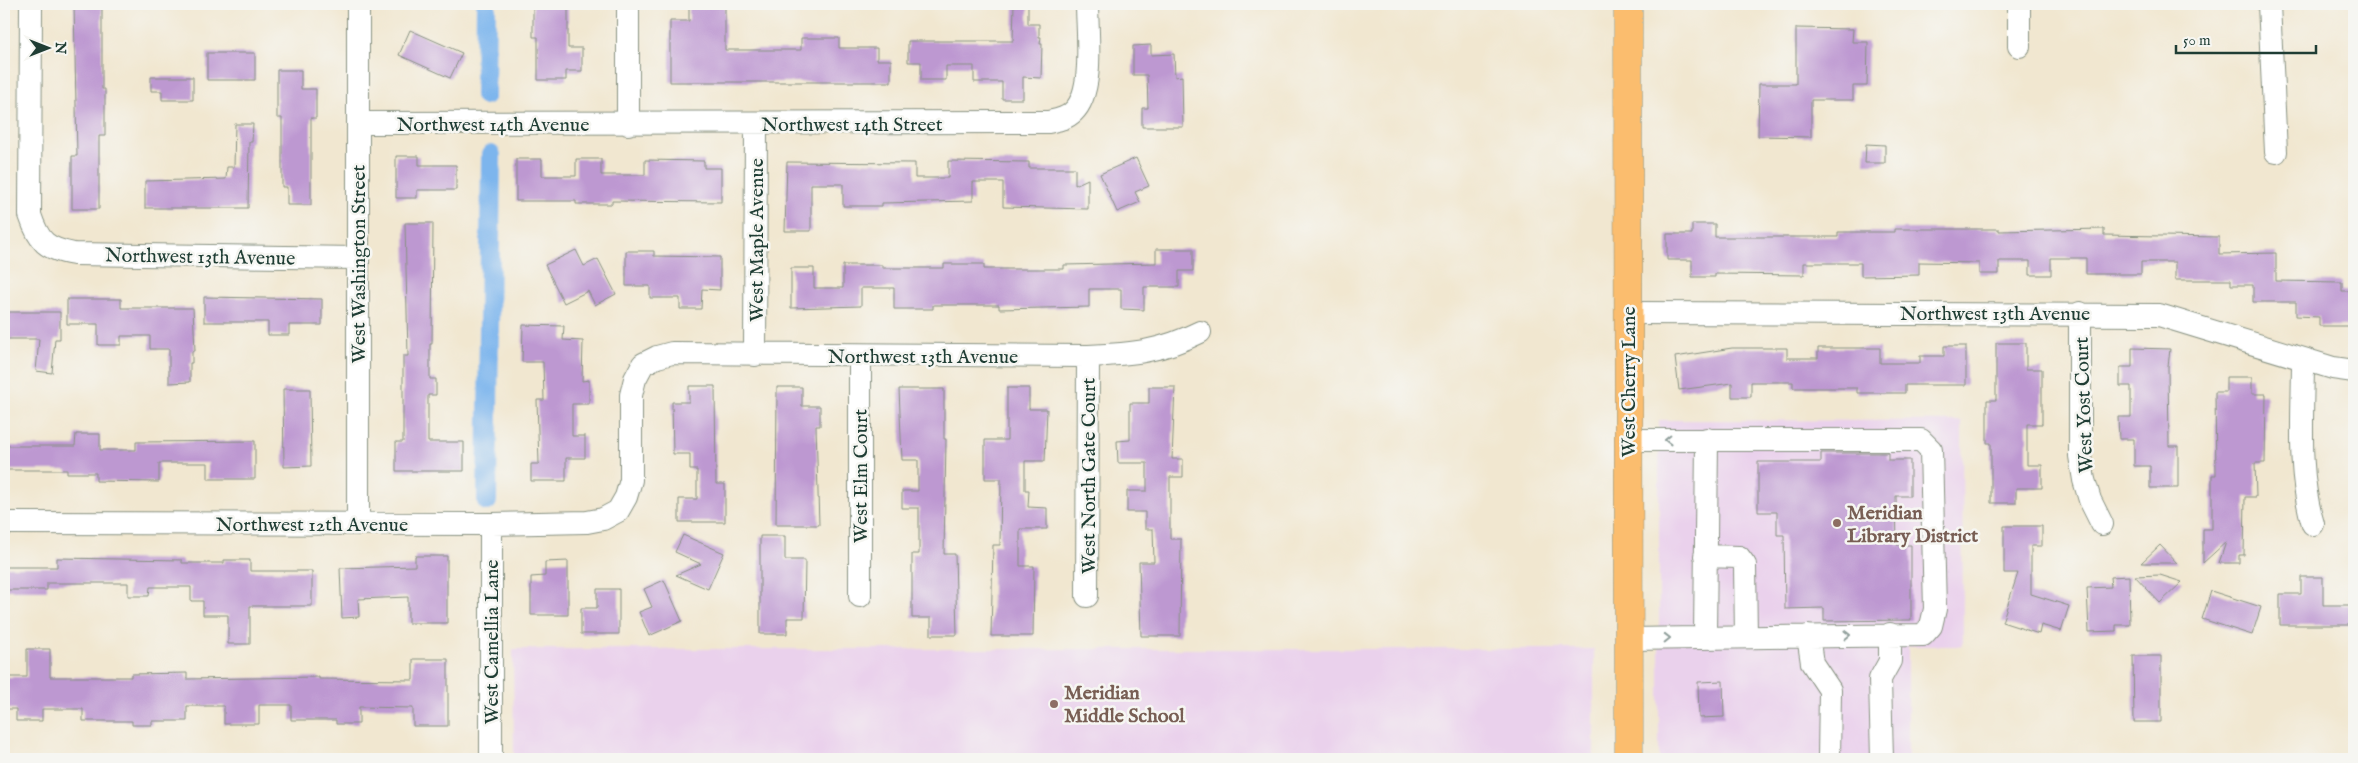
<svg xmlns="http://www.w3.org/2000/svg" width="2358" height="763" viewBox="0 0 2358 763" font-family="'IM FELL English',serif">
	<rect width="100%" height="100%" fill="#f6f6f2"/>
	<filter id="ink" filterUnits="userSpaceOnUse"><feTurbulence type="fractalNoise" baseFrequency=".02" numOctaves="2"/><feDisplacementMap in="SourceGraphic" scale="10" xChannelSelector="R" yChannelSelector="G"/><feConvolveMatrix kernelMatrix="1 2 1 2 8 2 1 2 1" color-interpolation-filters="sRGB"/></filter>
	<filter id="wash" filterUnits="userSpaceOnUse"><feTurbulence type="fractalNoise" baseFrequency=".0096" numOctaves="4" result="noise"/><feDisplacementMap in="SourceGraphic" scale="20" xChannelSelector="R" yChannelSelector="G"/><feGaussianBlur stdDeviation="1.12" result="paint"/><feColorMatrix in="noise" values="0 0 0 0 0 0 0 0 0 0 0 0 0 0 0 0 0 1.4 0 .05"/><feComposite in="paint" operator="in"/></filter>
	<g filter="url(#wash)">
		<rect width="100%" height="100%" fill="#f1e7d0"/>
		<path fill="#ead1ec" d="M1659,420l303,1 1,225h-55v113h-249z
			M513,649h1081v110h-1080z"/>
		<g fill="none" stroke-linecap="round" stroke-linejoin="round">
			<path stroke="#7db5ed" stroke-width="20" d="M485,95l1,-91
				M487,501l4,-346"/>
		</g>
		<g id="blocks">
			<path fill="#bd98d1" d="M74,4h28v85h3v47h-6v73h-27v-53h5z
				M533,4h35v44h14v23h-16v9h-28v-43h-5z
				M689,4h36v46h76v-12h38v10h38v12h14v22h-221v-61h19z
				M1014,4h14v20h11v13h2l-1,7h2l-1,34 -18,-1v22h-21v-17h-28v-16h-28v14h-25v-18h-13v-21h105z
				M1796,28l57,1 -1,13h16l-1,44h-14v14h-42v37l-53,-1 1,-52h37z
				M410,30l52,23 -12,25 -51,-23z
				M1151,45v10l23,-1 1,23 7,-1 1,51h-41v-19h6l-1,-33h-14v-29z
				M207,53h48v27h-48z
				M277,70h24v19h15v29h-5v87h-24v-18h-5v-69h-5z
				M151,77h42v23h-31v-9h-11z
				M235,124h18l-1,18h-3l-1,66h-103v-27l81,-2 1,-12h7z
				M1866,144l19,1v18h-20z
				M396,156h23v9h37v25h-39v8h-21z
				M1136,158l13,28 -14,6 5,10 -23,10 -17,-38z
				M516,159h26v17h34v-17h25v16h44v-15l59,1v7h17v34l-109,-1v3h-36v-3h-60z
				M948,161l81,1v6h46v17l13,-6v30l-85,-2v-25h-30v19l-91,2v3h-39v-22h-32v47h-26l2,-69 128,1v15h33z
				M405,223h28l-1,121h-2v35h6v16h-8v47h36v29h-68v-29h7v-86h5z
				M1692,224h23v13h123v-5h56v-3h105v2l105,-2v6l115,2v17l57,-1v28l66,1v9h12v35h-35v-9l-23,-1v-14h-43v-17h-22v-5h-56v-18h-34v12h-55v-16h-35v17h-21v-14h-31v13h-20v-11l-60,-1v13l-58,1v-13h-57v12l-89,-1v3h-23v-17h-25v-26h25z
				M1156,249h37v22h-14v16h-35v23l-23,-1v-20h-32v18l-90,2v-4h-66v4h-39v-21h-33v18l-70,2v-40h23v20h29v-23h39v3h62v-4h40v5h80v-4l92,-2z
				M576,250l8,16 14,-7 18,35 -21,11 -7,-14 -24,12 -19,-38z
				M626,251h28v5l66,1v33l-18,-1 -1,20h-21v-11h-30v-12h-24z
				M204,297l118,2v26h-33v10h-21v-13h-64z
				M67,299h54v9h72l2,43h-3v12h-2v19l-21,1v-34h-19v-13h-29v9h-23v-21h-31z
				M5,312h55v27h-5l-3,34 -16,-2 3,-32h-34z
				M523,325l41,1 -1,14 20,1 -1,40 7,-1v24h-17v32h13v22h-19v23h-35v-17h8l-2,-64h7l-1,-38h-21z
				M1996,343h30v26h16v55h-15v41h15v23h-26v15h-25v-60h-4v-43h9z
				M1944,346h22v39h-61v8h-48v-5h-64v-6h-42v15h-19v-14l-53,7 -4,-33 57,-9h55v10h31v-10h62v15h40v-7h24z
				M2132,348l38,1 -2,18 1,79h9v42h-28v-22h-16v-27h-15l-1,-22h13v-31h-11v-19h12z
				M2226,377h26v17h14l-1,69h-10l1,34h-11l-1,58h-5v8h-20l7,-21 -23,21v-34h9v-54h4l-1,-83h11z
				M689,386h26l1,98h9v38h-46v-23h18v-29h-7v-16h-17l-1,-52h17z
				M777,387h25v19h18v20h-4l3,99h-43z
				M1149,387h26l-3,72h11v18h-13v62h11l-1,97h-39l-2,-74h15l-1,-33h-8v-17h-18v-21h20v-28h-29l-1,-22 13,-1v-37h19z
				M1007,388h22v21h18l-2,52h-20v29h4l-1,17 19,1v21h-27v37h14l-1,70h-42l2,-91h7l1,-66h-16v-39h22z
				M283,389h27l1,77 -27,1z
				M899,389h45v50h2l-2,115h11l2,81h-26v-17h-19v-64h7v-46h-17v-17h16v-31h-16z
				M76,434h24v16h36v-8l119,-1v38h-47v-16h-49v19l-63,-1v-8h-29v-3h-63v-24h71z
				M1821,453h67v7h22v36h-14l1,49h14v75l-87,1v-13l-39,1 -1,-74h-7v-23h-19v-50h63z
				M2004,526h38v20h-11v48l38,12 -8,25 -20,-6 -2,9 -37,-12 16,-49h-14z
				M683,535l41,18 -16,36 -32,-14 25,-11 -26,-12z
				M760,536h25v24h20l-1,58h-17v16h-27z
				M2160,545l17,18h-36z
				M415,556h32v67h-39v-26l-50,2 1,18 -17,1 -2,-50 75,-2z
				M57,558l125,2v3h42v-3h26v11h62v35h-62v38h-22v-29h-25v-14h-12v-14h-41l-1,9h-21v-13h-81v7h-43v-23h53z
				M568,561v54h-37v-38l14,-1v-14z
				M2160,575l22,7 -22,21 -25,-27z
				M2129,576l1,49h-14v6l-27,1 -2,-44 24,-1 -1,-10z
				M2301,577h22v28h31v20h-74v-31h21z
				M664,580l18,41 -33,15 -10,-24 13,-5 -8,-18z
				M597,589h22v45h-38v-26h16z
				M2211,591l50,16 -9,28 -50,-16z
				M27,649h23v28h81v-3l56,-1v6l132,-2v2l94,1v-21h35v67h-35v-18l-54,-1v17h-23v-4h-45v-15h-32v19h-35v-18h-37v15h-35v4h-20v-4h-49v-12h-41v12h-26v-12h-12v-32h23z
				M2133,656h28v66h-27z
				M1723,681l1,36 -25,1 -1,-36z"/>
		</g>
	</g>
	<g filter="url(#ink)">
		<use href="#blocks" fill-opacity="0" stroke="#889282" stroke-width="1"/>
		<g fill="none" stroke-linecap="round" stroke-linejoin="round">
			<g stroke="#889282" stroke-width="24">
				<path id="minor" d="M31,4l-1,211c9,27 16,34 44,39l284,4
					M2019,4v42
					M2269,4l7,148
					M358,123l690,-1c9,-2 18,-3 25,-10 22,-20 14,-80 14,-108
					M628,124v-120
					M1627,313l532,2 174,53 21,3
					M2080,313v143l4,24 6,20 12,24
					M755,355l1,-231
					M2303,359c0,55 -6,112 10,165
					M1629,440h292l10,10 4,159 -4,17 -8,9 -294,4
					M4,523l487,1 96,-2 16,-3 15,-8 8,-14 5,-17v-85l4,-16 8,-15 14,-7 15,-4 416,3c44,-2 72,-4 112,-24
					M358,524v-520
					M491,524v235
					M1705,556l34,1 6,8 1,72
					M860,596v-241
					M1087,596l1,-240
					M1808,636l4,27 18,27 -1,69
					M1705,638l2,-199
					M1882,759l-2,-80 10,-18v-27"/>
			</g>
			<g stroke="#889282" stroke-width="29">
				<path id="major" d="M1628,4l1,755"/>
			</g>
			<use href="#minor" stroke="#fff" stroke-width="22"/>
			<use href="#major" stroke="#fbbd6e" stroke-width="28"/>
		</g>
		<defs><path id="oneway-chevron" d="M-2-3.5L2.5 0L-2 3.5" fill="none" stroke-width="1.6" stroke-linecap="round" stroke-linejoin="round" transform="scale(1.25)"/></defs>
		<g stroke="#8f9e9a">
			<use href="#oneway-chevron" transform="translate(1668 440) rotate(179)"/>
			<use href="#oneway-chevron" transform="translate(1847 635) rotate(-1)"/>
			<use href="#oneway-chevron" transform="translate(1667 638) rotate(-1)"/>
		</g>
	</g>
	<g fill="#8d6e63" stroke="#f6f6f2" stroke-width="2">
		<circle cx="1837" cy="523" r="5"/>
		<circle cx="1054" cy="704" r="5"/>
	</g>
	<g text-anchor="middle" stroke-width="5" stroke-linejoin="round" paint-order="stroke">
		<g font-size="20" fill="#1f3d34" stroke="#f6f6f2">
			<text x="493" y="131">Northwest 14th Avenue</text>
			<text x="852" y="131">Northwest 14th Street</text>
			<text transform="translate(756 240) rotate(-90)" y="7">West Maple Avenue</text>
			<text transform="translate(200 256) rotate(1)" y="7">Northwest 13th Avenue</text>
			<text transform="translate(358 264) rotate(-90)" y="7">West Washington Street</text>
			<text x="1995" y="320">Northwest 13th Avenue</text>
			<text x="923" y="363">Northwest 13th Avenue</text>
			<text transform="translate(1628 382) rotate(-90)" y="7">West Cherry Lane</text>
			<text transform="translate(2083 405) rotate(-92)" y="7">West Yost Court</text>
			<text transform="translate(860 476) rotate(-90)" y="7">West Elm Court</text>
			<text transform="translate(1088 476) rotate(-90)" y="7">West North Gate Court</text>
			<text x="312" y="531">Northwest 12th Avenue</text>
			<text transform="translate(491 642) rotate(-90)" y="7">West Camellia Lane</text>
		</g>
		<g font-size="20" font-weight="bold" fill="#785e54" stroke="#f6f6f2" text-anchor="start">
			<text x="1847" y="519">Meridian<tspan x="1847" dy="23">Library District</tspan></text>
			<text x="1064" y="699">Meridian<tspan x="1064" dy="23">Middle School</tspan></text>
		</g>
	</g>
	<rect width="2358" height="763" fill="none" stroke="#f6f6f2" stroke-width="20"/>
	<g transform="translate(48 48) rotate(90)" stroke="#f6f6f2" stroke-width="4" paint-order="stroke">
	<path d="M0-4L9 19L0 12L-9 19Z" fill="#1f3d34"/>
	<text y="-8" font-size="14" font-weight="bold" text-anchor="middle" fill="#1f3d34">N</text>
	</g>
	<path d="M2176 45v8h140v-8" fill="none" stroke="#1f3d34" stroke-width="2.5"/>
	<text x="2183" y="45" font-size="15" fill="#1f3d34" stroke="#f6f6f2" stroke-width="4" paint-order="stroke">50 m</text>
</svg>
